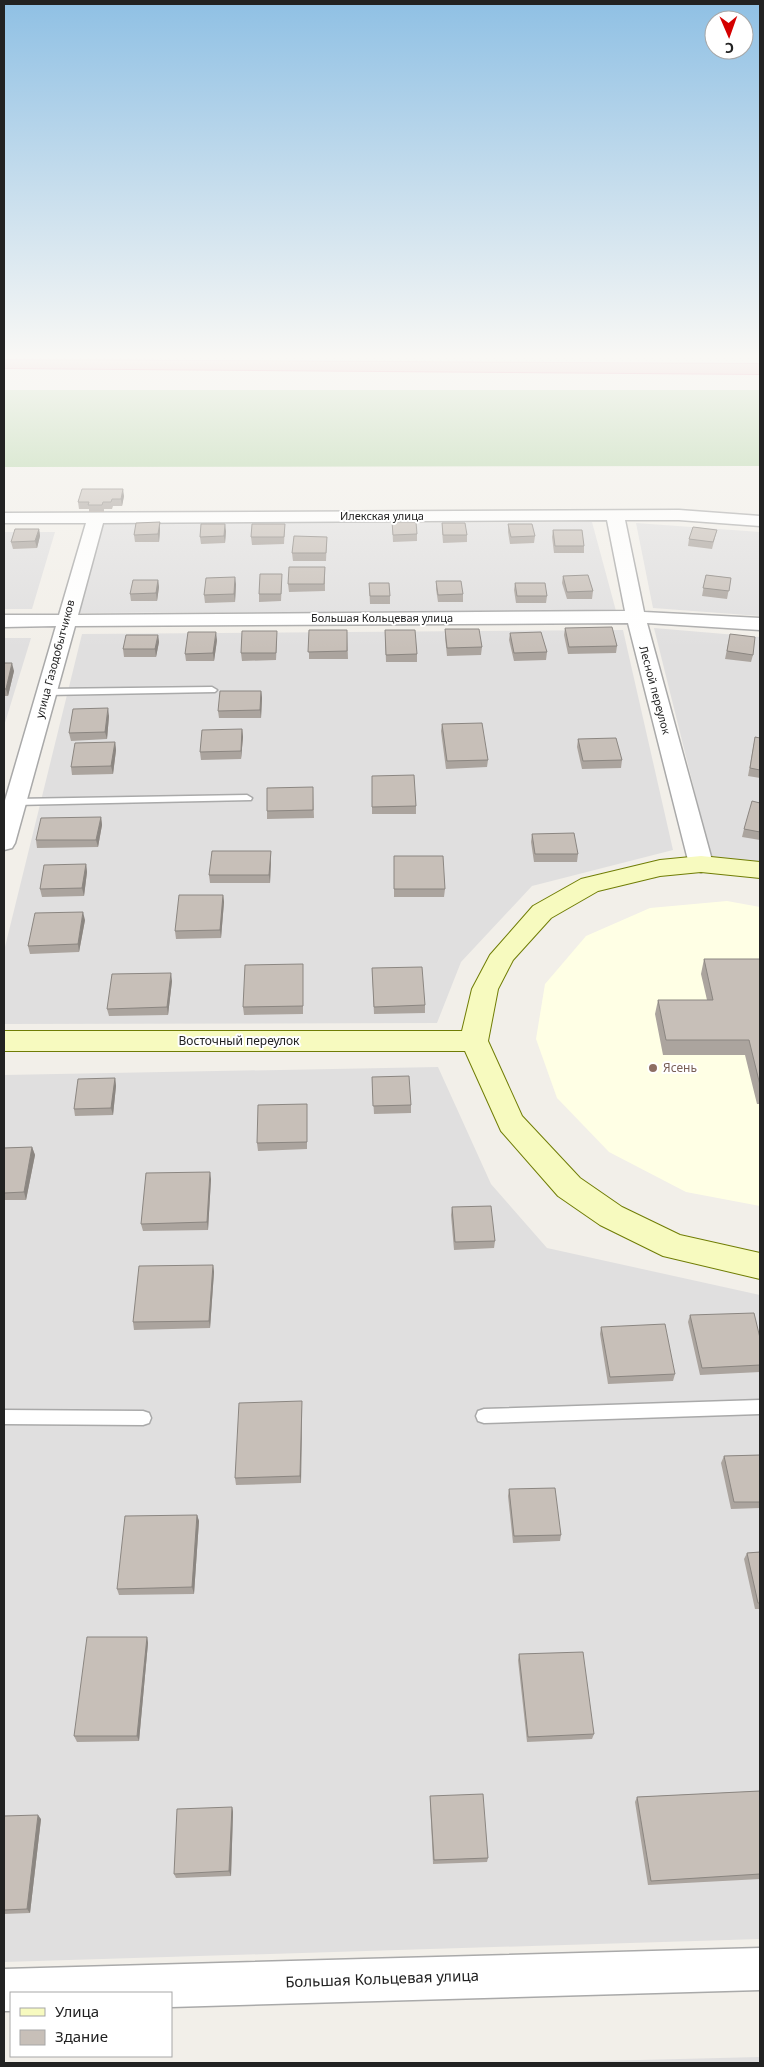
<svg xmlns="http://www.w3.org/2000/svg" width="764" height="2067" viewBox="0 0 764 2067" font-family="'Noto Sans',sans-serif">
	<rect width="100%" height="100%" fill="#f2efe9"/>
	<path fill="#e0dfdf" d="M592,522l24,89 -541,2 26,-90z
		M636,523l124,9v84l-107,-8z
		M4,532h51l-23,77h-28z
		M654,628l106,9v227l-49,-7z
		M623,630l50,220 -141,36 -71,76 -24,61 -433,1v-73l78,-317z
		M4,638h27l-27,88z
		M438,1067l53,117 56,64 213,47v644l-756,23v-887z
		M760,2057v6h-241z"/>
	<path fill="#ffffe5" d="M727,901l33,6v299l-74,-14 -77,-40 -52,-54 -21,-59 9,-55 41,-48 64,-28z"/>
	<path fill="#add19e" d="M4,390h756v76l-756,1z"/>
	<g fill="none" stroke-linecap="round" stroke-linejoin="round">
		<g stroke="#a9a9a9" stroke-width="3">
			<path id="lane" d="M212,687l5,3 -2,2 -169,3 -5,-3 5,-3z
				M247,795l5,3 -1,2 -236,5 -5,-3 5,-3z
				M760,1400v14l-276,9 -6,-2 -2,-5 2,-5 6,-2z
				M4,1410l139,1 6,2 2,5 -2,5 -6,2 -139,-1z"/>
		</g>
		<g stroke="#a9a9a9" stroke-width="3">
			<path id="street" d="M679,510l81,6v10l-81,-6h-54l19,92 116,6v12l-113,-7 66,241 -4,5 -8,3 -8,-3 -4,-5 -61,-241 -553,3 -60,217 -3,5 -8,2v-46l52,-178 -52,1v-12h55l27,-92h-82v-10zM607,520l18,91 -547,4 25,-92z
				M760,1948v42l-589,17v-14h-160v18h-7v-42z"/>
		</g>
		<g stroke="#707d05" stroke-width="2">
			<path id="secondary" d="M701,856l59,6v16l-59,-6 -41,4 -62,15 -47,27 -38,42 -15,29 -10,52 34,75 58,62 42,29 58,28 80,18v26l-97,-23 -63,-31 -42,-29 -57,-65 -36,-80h-461v-20h458l10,-42 18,-34 43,-49 48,-27 79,-19z"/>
		</g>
		<g stroke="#dc2a67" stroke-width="2">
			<path id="highway" d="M4,360l756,4v10l-756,-6z"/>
		</g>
		<use href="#lane" fill="#fff" fill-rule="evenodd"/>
		<use href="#street" fill="#fff" fill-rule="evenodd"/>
		<use href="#secondary" fill="#f7fabf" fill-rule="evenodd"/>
		<use href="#highway" fill="#e892a2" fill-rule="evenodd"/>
	</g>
	<path fill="#aba49e" d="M124,496l-2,10h-9l-1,3h-8v3h-15v-3h-10l-1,-7z
		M392,522l25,12v7l-24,1z
		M442,523l25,12v7l-24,1 -1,-13z
		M285,524l-1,20 -32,1 -1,-8z
		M508,524l27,12 -1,7 -24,1 -2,-12z
		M39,529l1,7 -3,12 -24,1 -2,-7z
		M160,530l-1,12h-24l-1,-7z
		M553,530l31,16v7h-30l-2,-16z
		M717,530l-5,19 -24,-3 1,-7z
		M226,531l-1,12 -24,1 -1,-7z
		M327,537l-1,24h-33l-1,-8z
		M325,567v24l-36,1 -1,-8z
		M706,575l25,3 -4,21 -25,-3z
		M563,576l30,15 -1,8h-25l-5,-16z
		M158,580l1,7 -2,14h-26l-1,-7z
		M282,581l-1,20 -22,1v-8z
		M436,581l27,13v8h-25l-2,-13z
		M369,583l21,13v8h-20z
		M515,583l32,13 -1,7h-30l-2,-13z
		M236,584l-1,18 -30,1 -1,-8z
		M565,628l52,18 -1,7 -48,1 -4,-19z
		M445,629l37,18 -1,8 -34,1 -2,-19z
		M309,630h38l1,29h-39z
		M385,630l32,24v8h-31z
		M510,633l37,19 -1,8 -32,1 -5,-21z
		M730,634l23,21 -2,7 -26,-3z
		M158,635l1,7 -3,15h-32l-1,-8z
		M277,638l-1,22 -34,1 -1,-8z
		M217,640l-3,21h-28l-1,-7z
		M4,663l10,8 -6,25h-4z
		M261,691l1,7 -1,20h-42l-1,-7z
		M109,716l-2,23 -36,2 -2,-8z
		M442,724l46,36 -1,7 -41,2 -5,-38z
		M242,729l1,8 -2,22 -40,1 -1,-8z
		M755,737l5,1v40l-12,-2z
		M578,739l44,21 -1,8 -39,1 -5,-22z
		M115,742l1,8 -3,24 -41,1 -1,-8z
		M372,776l44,30v8h-44z
		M313,787l1,31 -47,1v-8z
		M760,803v37l-18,-3 2,-8z
		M101,817l1,8 -4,22 -61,1 -1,-8z
		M532,834l46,20 -1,8h-43l-3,-20z
		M271,851v8l-1,24h-60l-1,-8z
		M394,856l51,33 -1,8h-50z
		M86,864l1,8 -3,24 -42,1 -2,-8z
		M223,895l1,7 -3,36 -45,1 -1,-8z
		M85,920l-6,32 -49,2 -2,-8z
		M704,959h56v145h-3l-12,-49h-82l-8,-41 3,-14h49l-6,-26z
		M372,968l53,37v8l-51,1z
		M303,971v43l-59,1 -1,-8z
		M172,981l-4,34 -59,1 -2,-7z
		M372,1077l39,28v8l-37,1z
		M115,1078l1,8 -3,29 -38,1 -1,-7z
		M307,1104v45l-49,2 -1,-8z
		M32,1147l3,8 -9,45h-22v-52z
		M211,1179l-3,51 -65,1 -2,-7z
		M452,1207l43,34 -1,7 -40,2 -3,-35z
		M213,1265l1,7 -4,56 -76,2 -1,-8z
		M690,1315l70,23v34l-60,3 -12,-53z
		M601,1327l74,47 -2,7 -65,3 -8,-50z
		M302,1408l-1,75 -65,2 -1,-7z
		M760,1455v53l-29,1 -10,-46 3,-7z
		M509,1489l52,46 -1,6 -47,2 -5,-47z
		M197,1515l2,6 -5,73 -75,1 -2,-6z
		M760,1552v57h-5l-11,-50 3,-6z
		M147,1637l1,6 -9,98 -62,1 -3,-6z
		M519,1654l75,80 -2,5 -65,3 -9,-82z
		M760,1791v88l-112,6 -13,-83 2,-5z
		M430,1796l58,62 -1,4 -54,2 -3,-63z
		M232,1807l1,5 -2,64 -55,2 -2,-4z
		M4,1816l37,3 -11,94 -26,1z"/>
	<path fill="#8b8681" d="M123,489l1,7 -2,10 -1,-7z
		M160,522v8l-1,12 -1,-8z
		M225,524l1,7 -1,12 -1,-7z
		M39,529l1,7 -3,12 -2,-7z
		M235,577l1,7 -1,18 -1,-8z
		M158,580l1,7 -2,14 -1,-8z
		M216,632l1,8 -3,21 -1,-8z
		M158,635l1,7 -3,15 -1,-8z
		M12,663l2,8 -6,25 -2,-7z
		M261,691l1,7 -1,20 -1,-8z
		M108,708l1,8 -2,23 -2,-7z
		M242,729l1,8 -2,22v-8z
		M115,742l1,8 -3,24 -2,-8z
		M101,817l1,8 -4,22 -2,-7z
		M271,851v8l-1,24 -1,-8z
		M86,864l1,8 -3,24 -2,-8z
		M223,895l1,7 -3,36 -1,-8z
		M83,912l2,8 -6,32 -1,-8z
		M171,973l1,8 -4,34 -1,-8z
		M115,1078l1,8 -3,29 -2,-7z
		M32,1147l3,8 -9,45 -2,-8z
		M210,1172l1,7 -3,51 -1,-8z
		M213,1265l1,7 -4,56 -1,-7z
		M302,1401v7l-1,75 -1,-7z
		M197,1515l2,6 -5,73 -2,-7z
		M147,1637l1,6 -9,98 -2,-5z
		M232,1807l1,5 -2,64 -2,-5z
		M38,1815l3,4 -11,94 -3,-4z"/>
	<path fill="#c7bfb8" stroke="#8b8681" d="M82,489h41l-2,10h-9l-1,3h-8l-1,3h-14l1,-3h-11z
		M160,522l-2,12 -24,1 2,-12z
		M392,522h24l1,12 -24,1z
		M442,523h23l2,12h-24z
		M201,524h24l-1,12 -24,1z
		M252,524h33l-1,13h-33z
		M508,524h24l3,12 -24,1z
		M693,527l24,3 -4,12 -24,-3z
		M15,529h24l-4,12 -24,1z
		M553,530h29l2,16h-29z
		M294,536l33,1 -1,16h-34z
		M289,567h36l-1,17h-36z
		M260,574h22l-1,20h-22z
		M588,575l5,16 -26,1 -4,-16z
		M706,575l25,3 -2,13 -26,-3z
		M235,577l-1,17 -30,1 2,-17z
		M133,580h25l-2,13 -26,1z
		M436,581h25l2,13 -25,1z
		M369,583h20l1,13h-20z
		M515,583h30l2,13h-30z
		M612,627l5,19 -48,1 -4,-19z
		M445,629h34l3,18 -35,1z
		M309,630h38v21l-39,1z
		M385,630h30l2,24 -31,1z
		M242,631h35l-1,22h-35z
		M188,632h28l-3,21 -28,1z
		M541,632l6,20 -33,1 -4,-20z
		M730,634l25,3 -2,18 -26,-4z
		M126,635h32l-3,14h-32z
		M4,663h8l-6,26h-2z
		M220,691h41l-1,19 -42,1z
		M108,708l-3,24 -36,1 4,-24z
		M482,723l6,37 -41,1 -5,-37z
		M242,729l-1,22 -41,1 2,-22z
		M755,737l5,1v32l-10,-2z
		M616,738l6,22 -39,1 -5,-22z
		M115,742l-4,24 -40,1 4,-24z
		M414,775l2,31 -44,1v-31z
		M313,787v23l-46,1v-23z
		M752,801l8,2v29l-16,-3z
		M101,817l-5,23h-60l5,-22z
		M574,833l4,21h-43l-3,-20z
		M212,851h59l-2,24h-60z
		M394,856h49l2,33h-51z
		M86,864l-4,24 -42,1 4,-24z
		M179,895h44l-3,35 -45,1z
		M83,912l-5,32 -50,2 7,-33z
		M704,959h56v126l-11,-45h-83l-8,-40h55z
		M303,964v42l-60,1 2,-42z
		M422,967l3,38 -51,2 -2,-39z
		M171,973l-4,34 -60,2 5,-35z
		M409,1076l2,29 -38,1 -1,-29z
		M115,1078l-4,30 -37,1 4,-30z
		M307,1104v38l-50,1 1,-38z
		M32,1147l-8,45 -20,1v-45z
		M210,1172l-3,50 -66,2 5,-51z
		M491,1206l4,35 -40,1 -3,-35z
		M213,1265l-4,56 -76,1 6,-56z
		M754,1313l6,25v27l-58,3 -12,-53z
		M665,1324l10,50 -65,3 -9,-50z
		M302,1401l-2,75 -65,2 4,-75z
		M760,1455v47h-26l-10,-46z
		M555,1488l6,47 -47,1 -5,-47z
		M197,1515l-5,72 -75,2 8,-73z
		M760,1552v51h-2l-11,-50z
		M87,1637h60l-10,99h-63z
		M583,1652l11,82 -66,3 -9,-83z
		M760,1791v83l-109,7 -14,-84z
		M483,1794l5,64 -54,2 -4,-64z
		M232,1807l-3,64 -55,3 3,-65z
		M38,1815l-11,94 -23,1v-94z"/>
	<linearGradient id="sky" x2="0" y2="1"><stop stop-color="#8fc0e4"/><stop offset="0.55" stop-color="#f9f8f5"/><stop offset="1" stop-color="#f9f8f5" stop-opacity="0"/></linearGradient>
	<rect width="764" height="649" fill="url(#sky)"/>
	<circle fill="#8d6e63" stroke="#fff" stroke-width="2" cx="653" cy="1068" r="5"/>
	<g text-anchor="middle" stroke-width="4" stroke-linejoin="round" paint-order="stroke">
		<g font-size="11" fill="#222" stroke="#fff">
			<text x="382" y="520">Илекская улица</text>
			<text x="382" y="622">Большая Кольцевая улица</text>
			<text transform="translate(55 659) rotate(-75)" y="4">улица Газодобытчиков</text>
			<text transform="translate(655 690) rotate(75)" y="4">Лесной переулок</text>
		</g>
		<g font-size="12" fill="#222" stroke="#fff">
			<text x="239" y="1045">Восточный переулок</text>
		</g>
		<g font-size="12" fill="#785e54" stroke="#fff" text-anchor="start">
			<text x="663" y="1072">Ясень</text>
		</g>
		<g font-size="15" fill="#222" stroke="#fff">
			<text transform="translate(382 1979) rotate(-2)" y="5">Большая Кольцевая улица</text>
		</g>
	</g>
	<rect width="764" height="2067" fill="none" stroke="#222222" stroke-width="10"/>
	<rect x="10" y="1992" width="162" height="65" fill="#ffffff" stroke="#a7a7a7"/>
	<rect x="20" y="2008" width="25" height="8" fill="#f7fabf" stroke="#a7a7a7"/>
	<text x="55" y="2017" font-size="15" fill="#222222">Улица</text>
	<rect x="20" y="2030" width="25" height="15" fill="#c7bfb8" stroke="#a7a7a7"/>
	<text x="55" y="2042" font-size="15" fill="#222222">Здание</text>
	<g transform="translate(729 35) rotate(178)"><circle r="24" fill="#ffffff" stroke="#a7a7a7"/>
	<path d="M0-4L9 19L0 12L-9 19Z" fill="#d40000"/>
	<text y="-8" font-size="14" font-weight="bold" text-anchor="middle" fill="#222222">С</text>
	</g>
</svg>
